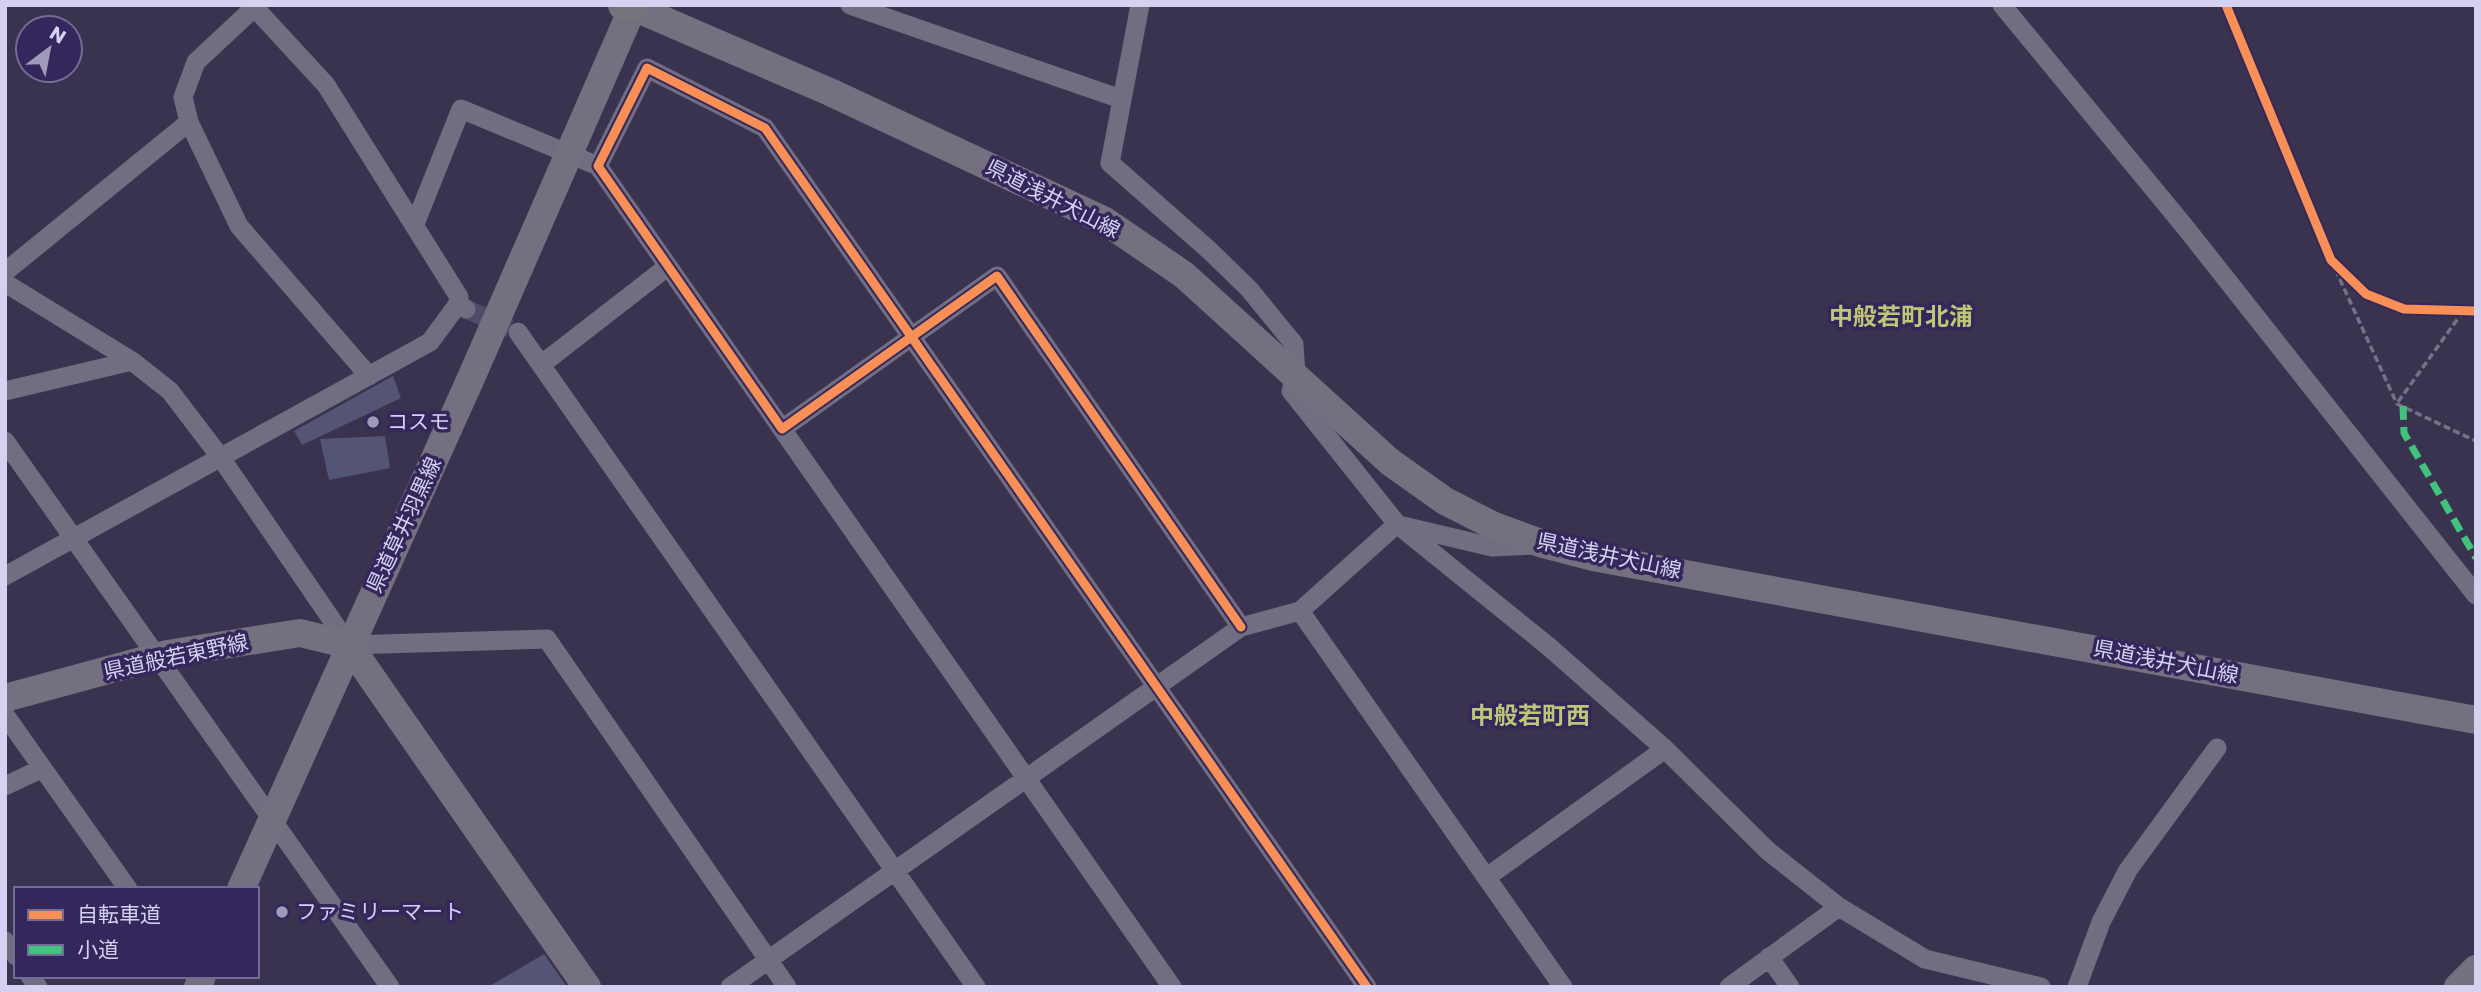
<svg xmlns="http://www.w3.org/2000/svg" width="2481" height="992" viewBox="0 0 2481 992" font-family="Poppins,'Noto Sans JP',sans-serif">
	<rect width="100%" height="100%" fill="#3a334f"/>
	<path fill="#545575" d="M393,376l8,22 -99,47 -8,-14z
		M385,436l5,32 -61,12 -9,-41z
		M544,954l23,33h-79z"/>
	<g fill="none" stroke-linecap="round" stroke-linejoin="round">
		<path stroke="#514b67" stroke-width="19" stroke-dasharray="19 10" stroke-linecap="butt" d="M466,309l52,23"/>
		<path stroke="#767285" stroke-width="3.5" stroke-dasharray="7 3.5" stroke-linecap="butt" d="M2331,260l66,144 79,37
			M2398,402l66,-92"/>
		<path stroke="#716e82" stroke-width="19" d="M850,5l271,94
			M1140,5l-30,158 100,88 39,38 45,55 2,31 -5,16 106,133 151,122 117,103 103,102 71,56 86,52 116,28
			M2002,5l183,222 291,368
			M255,8l71,77 133,212 -1,7
			M189,122l50,104 130,150
			M415,224l46,-115 137,57
			M5,272l184,-150 -6,-25 13,-35 61,-57
			M5,283l127,78 38,30 51,67 128,187 198,-6 240,348
			M518,332l458,655
			M542,364l125,-97
			M5,391l127,-30
			M782,429l390,558
			M5,441l385,546
			M1403,526l89,21 43,-2
			M5,576l425,-234 28,-38 8,5
			M1300,611l263,376
			M1241,627l-244,-351 -215,153 -184,-263 49,-98 118,60 602,859
			M5,715l123,174
			M5,786l36,-17
			M1487,877l178,-128
			M5,941l11,15
			M1769,957l21,30
			M30,976l8,11
			M730,987l511,-360 59,-16 97,-87
			M1729,987l110,-80
			M2077,987l24,-65 27,-52 89,-122"/>
		<path stroke="#74707f" stroke-width="28" d="M5,698l162,-44 133,-21 49,12 238,342
			M241,889l230,-511 162,-371 197,85 275,129 79,54 206,187 55,39 49,25 49,18 50,13 883,163
			M198,987l4,-11
			M2458,987l18,-18"/>
		<path stroke="#76737c" stroke-width="32" d="M624,5h9"/>
		<path stroke="#40c37c" stroke-width="7" stroke-dasharray="14 7" stroke-linecap="butt" d="M2403,406l1,27 72,125"/>
		<g stroke="#34275b" stroke-width="13">
			<path id="cycleway" d="M2226,5l105,255 35,34 38,15 72,2
				M1241,627l-244,-351 -215,153 -184,-263 49,-98 118,60 602,859"/>
		</g>
		<use href="#cycleway" stroke="#f78f57" stroke-width="9"/>
	</g>
	<g fill="#9f9ab8" stroke="#34275b" stroke-width="2.5">
		<circle cx="373" cy="422" r="7"/>
		<circle cx="282" cy="912" r="7"/>
	</g>
	<g text-anchor="middle" stroke-width="7" stroke-linejoin="round" paint-order="stroke">
		<g font-size="21" fill="#d5d1f1" stroke="#34275b">
			<text transform="translate(1053 199) rotate(27)" y="7">県道浅井犬山線</text>
			<text transform="translate(404 525) rotate(-65)" y="7">県道草井羽黒線</text>
			<text transform="translate(1609 556) rotate(12)" y="7">県道浅井犬山線</text>
			<text transform="translate(176 657) rotate(-12)" y="7">県道般若東野線</text>
			<text transform="translate(2166 662) rotate(11)" y="7">県道浅井犬山線</text>
		</g>
		<g font-size="21" fill="#d5d1f1" stroke="#34275b" text-anchor="start">
			<text x="387" y="429">コスモ</text>
			<text x="296" y="919">ファミリーマート</text>
		</g>
		<g font-size="24" font-weight="bold" fill="#c0c577" stroke="#34275b">
			<text x="1901" y="325">中般若町北浦</text>
			<text x="1530" y="724">中般若町西</text>
		</g>
	</g>
	<rect width="2481" height="992" fill="none" stroke="#d5d1f1" stroke-width="14"/>
	<rect x="14" y="887" width="245" height="91" fill="#34275b" stroke="#746b97" stroke-width="2"/>
	<rect x="28" y="910" width="35" height="10" fill="#f78f57" stroke="#746b97" stroke-width="2"/>
	<text x="77" y="922" font-size="21" fill="#d5d1f1">自転車道</text>
	<rect x="28" y="945" width="35" height="10" fill="#40c37c" stroke="#746b97" stroke-width="2"/>
	<text x="77" y="957" font-size="21" fill="#d5d1f1">小道</text>
	<g transform="translate(49 49) rotate(32)"><circle r="33" fill="#34275b" stroke="#746b97" stroke-width="2"/>
	<path d="M0-5L12 26L0 18L-12 26Z" fill="#9f9ab8"/>
	<text y="-10" font-size="19" font-weight="bold" text-anchor="middle" fill="#d5d1f1">N</text>
	</g>
</svg>
